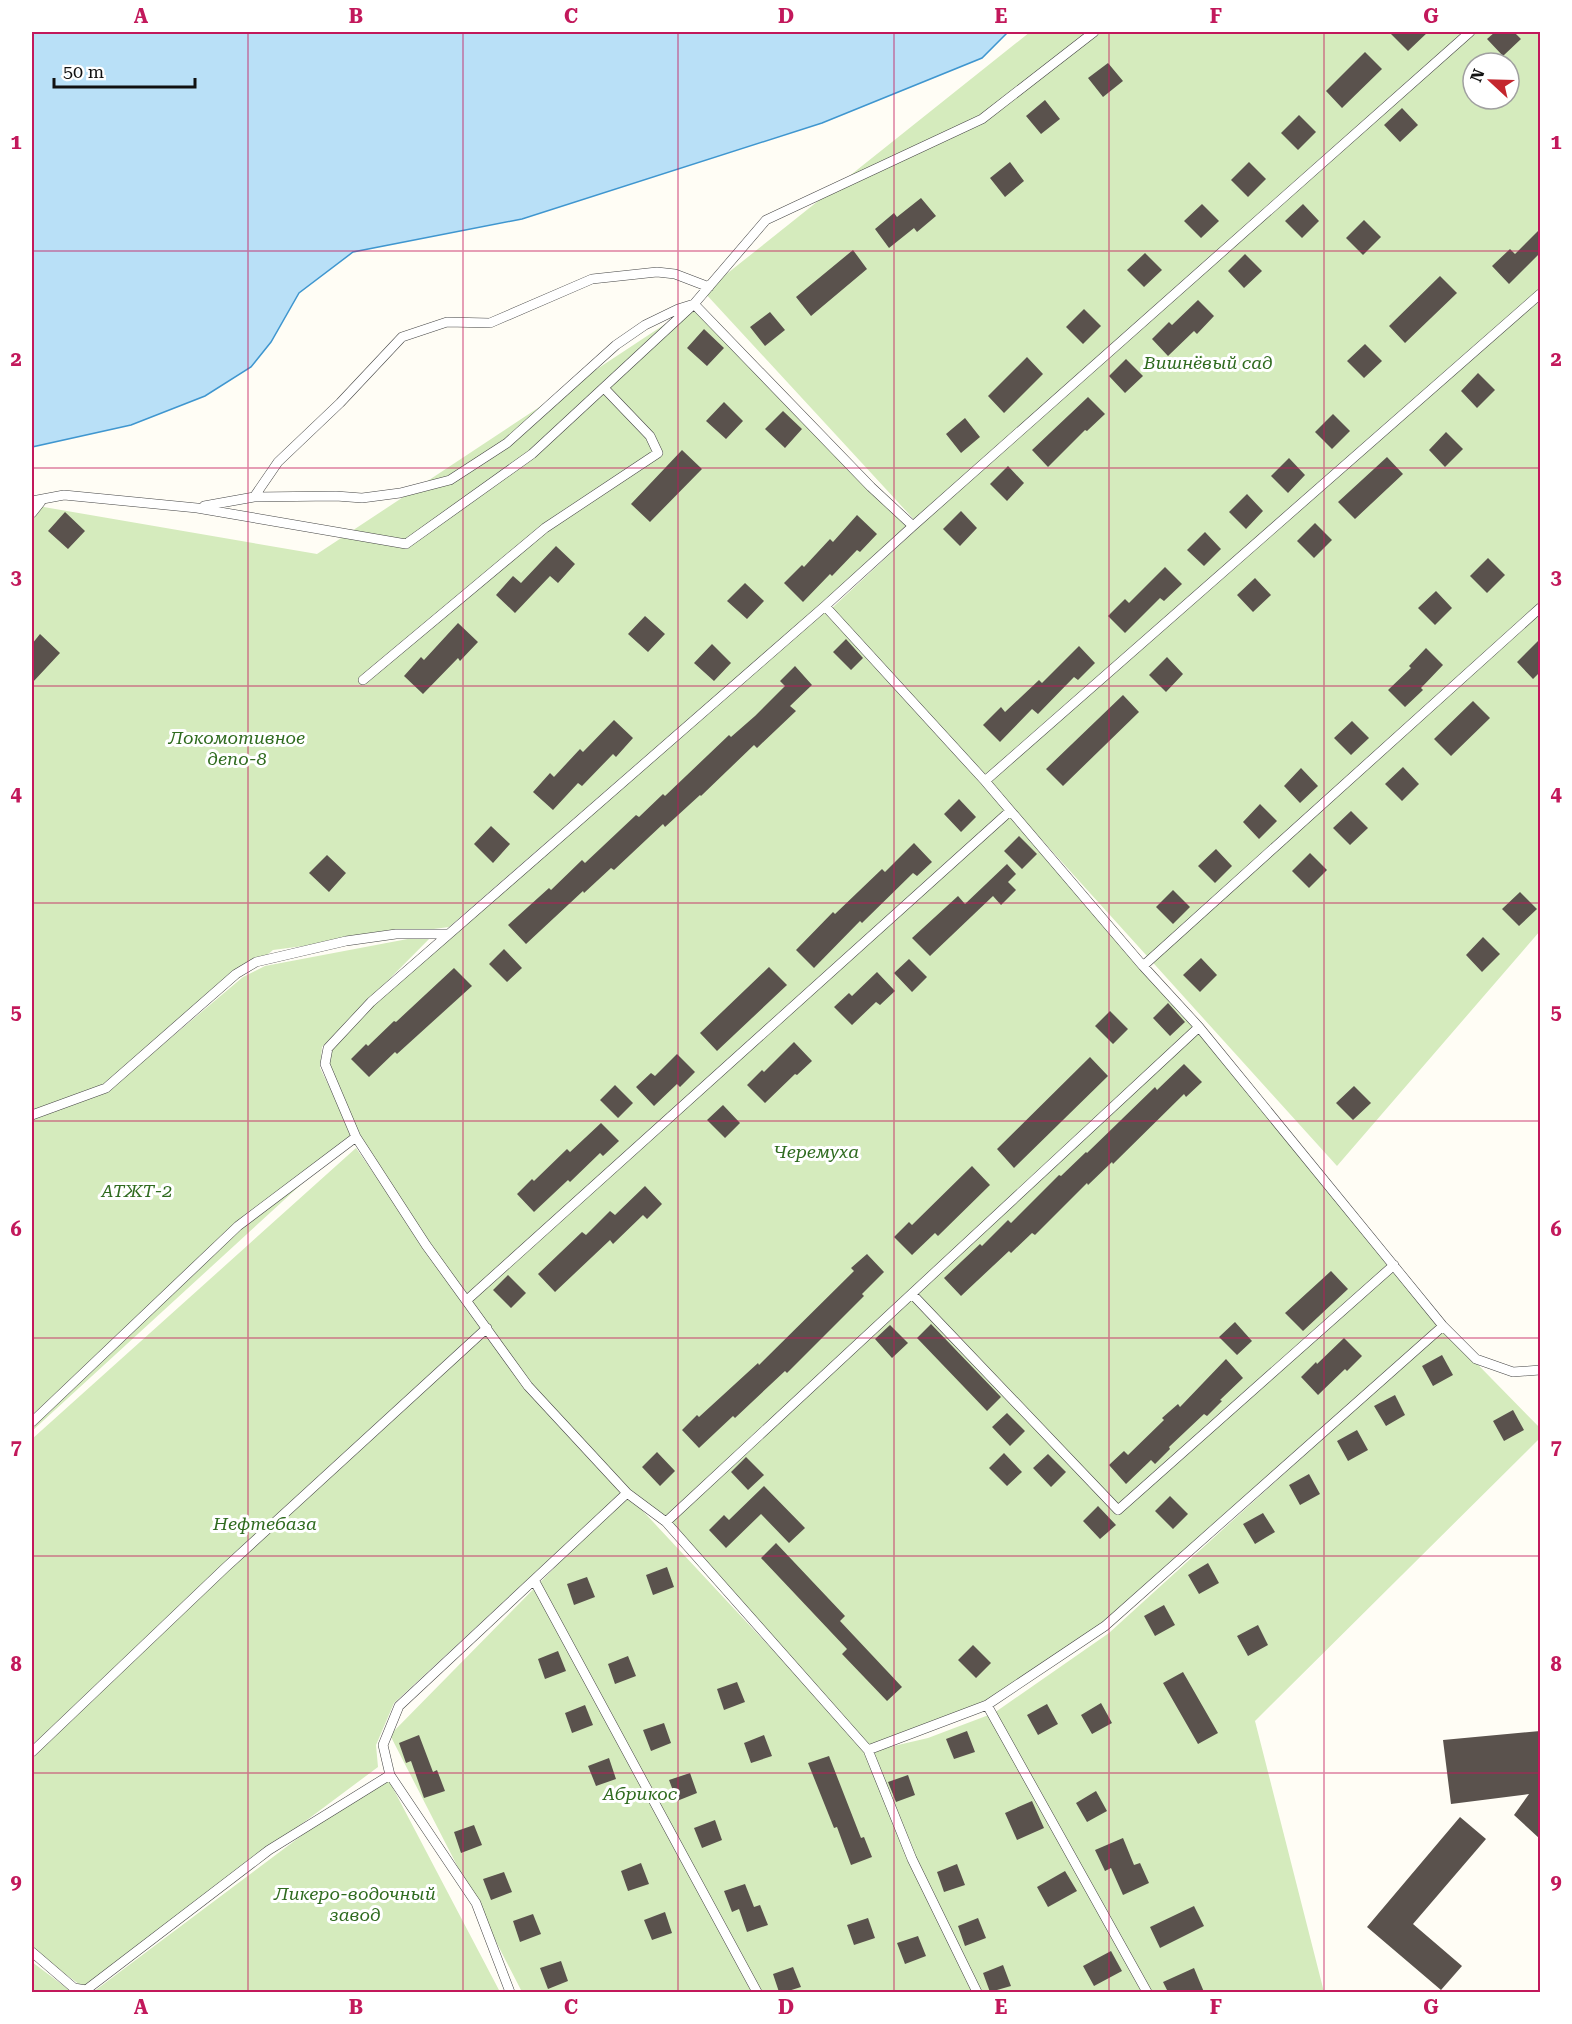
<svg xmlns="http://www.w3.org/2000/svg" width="1572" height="2024" viewBox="0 0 1572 2024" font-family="'Roboto Serif',serif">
	<rect width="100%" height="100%" fill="#fffdf5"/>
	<path fill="#d5ebbd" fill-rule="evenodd" d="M1030,32h510v899l-203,235 -505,-558 88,-82 -216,-234zM1473,63h36v36h-36z
		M694,305l217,221 -462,401 -176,23 -162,134 -79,27v-606l285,49z
		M825,606l318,360 300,360 -338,300 -118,79 -119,45 -202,-228 -39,-29 -99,-107 -172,-249 -31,-73 3,-16 121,-114z
		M434,934l-112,113 -2,21 34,68 -322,295v-313l78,-29 133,-112 22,-11z
		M356,1148l169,240 96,105 -227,210 -18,42 2,22 -295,220 -51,-37v-511z
		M1443,1329l97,99v10l-285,283 69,271h-802l-132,-257 237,-241 241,258 60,-14 66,-25 115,-80z
		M385,1773l115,219h-407z
		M32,1962l40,30h-40z"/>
	<path fill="#b9e0f7" stroke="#3f96cf" stroke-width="1.5" d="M32,32h976l-26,26 -160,65 -300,96 -169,33 -54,41 -28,49 -20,25 -46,29 -74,29 -99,22z"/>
	<path fill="#5a524d" d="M1389,32h39l-20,19z
		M1495,32h19l7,7 -18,17 -16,-17z
		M1365,52l17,17 -40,39 -16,-17z
		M1108,63l15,18 -20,16 -15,-19z
		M1045,100l15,19 -19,15 -15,-18z
		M1402,108l16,17 -18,17 -16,-17z
		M1299,115l17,17 -18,18 -17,-17z
		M1010,162l14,19 -19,16 -15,-19z
		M1249,162l17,17 -18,18 -17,-17z
		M921,198l15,18 -19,16 -3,-4 -25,20 -14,-19 19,-16 3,4z
		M1202,204l17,17 -18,17 -17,-17z
		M1303,204l16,17 -17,17 -17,-17z
		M1364,220l17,17 -18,18 -17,-17z
		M1540,229v24l-31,31 -17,-18 18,-17 5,5z
		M853,250l14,19 -56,47 -15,-19z
		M1145,253l17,17 -18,17 -17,-17z
		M1245,254l17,17 -18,17 -16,-17z
		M1440,276l17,17 -52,50 -16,-17z
		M1198,300l16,16 -17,18 -3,-3 -26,25 -16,-17 17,-17 3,3z
		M1084,309l17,17 -18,18 -17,-17z
		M770,312l15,18 -20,16 -15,-19z
		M704,329l20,19 -17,18 -20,-18z
		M1365,344l17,17 -18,17 -17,-17z
		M1027,357l16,17 -39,39 -16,-17z
		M1126,359l17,17 -18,17 -16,-17z
		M1478,373l17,17 -18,18 -16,-17z
		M1088,397l17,17 -18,17 -2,-1 -37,37 -16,-17z
		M724,402l19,19 -17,18 -20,-18z
		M783,411l19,18 -17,19 -20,-19z
		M1333,414l17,17 -18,18 -17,-17z
		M965,418l15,19 -19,16 -15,-19z
		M1446,432l17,17 -18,18 -16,-17z
		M682,450l20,19 -52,53 -19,-18z
		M1387,457l16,17 -48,45 -17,-17z
		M1289,458l16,17 -17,18 -17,-17z
		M1008,466l16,17 -17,18 -17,-17z
		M1247,494l16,17 -17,18 -17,-17z
		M961,511l16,17 -17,18 -17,-17z
		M65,512l20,19 -17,18 -20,-18z
		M857,515l20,19 -17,18 -3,-2 -25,26 -2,-2 -27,28 -19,-19 18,-18 2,2 26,-28 3,3z
		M1315,523l17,17 -18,18 -17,-17z
		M1205,532l16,17 -17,17 -17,-16z
		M556,546l19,18 -17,19 -8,-7 -35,37 -19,-18 17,-19 8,7z
		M1488,558l17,17 -18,18 -17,-17z
		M1165,567l17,17 -18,17 -4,-3 -35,35 -17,-17 17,-17 4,4z
		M1255,578l16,17 -18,17 -16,-17z
		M745,583l19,18 -17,18 -20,-18z
		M1436,591l16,17 -17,17 -17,-17z
		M645,616l20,18 -17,18 -20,-18z
		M458,623l20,19 -18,19 -2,-3 -35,36 -19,-18 17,-19 3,3z
		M40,634l20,19 -28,30v-39z
		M846,639l17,19 -12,12 -18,-18z
		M1540,639v33l-7,7 -16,-17z
		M712,644l19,19 -17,18 -20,-18z
		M1079,646l16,17 -17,17 -4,-3 -36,37 -6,-5 -32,33 -17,-17 18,-18 4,5 34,-32 3,3z
		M1426,648l17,17 -22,23 2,2 -18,17 -17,-17 23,-22 -2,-2z
		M1167,657l16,17 -17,18 -17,-17z
		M795,666l17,19 -22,21 6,5 -39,37 -3,-3 -53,51 -1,-1 -35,32 -2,-3 -49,46 -3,-2 -27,25 -1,-2 -57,53 -18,-19 41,-37 2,2 31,-30 3,3 51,-48 3,2 24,-23 2,2 64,-61 2,2 24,-21 30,-30 -5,-5z
		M1123,695l16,17 -76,74 -17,-17z
		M1473,701l17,17 -39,38 -17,-17z
		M614,720l19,18 -17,19 -3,-3 -31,32 -4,-3 -25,27 -20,-18 17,-19 4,4 26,-28 3,3z
		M1352,721l17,17 -18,17 -17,-17z
		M1403,767l16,17 -17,17 -17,-17z
		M1301,768l17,18 -18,17 -16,-17z
		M959,799l17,18 -15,15 -17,-18z
		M1260,804l17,17 -18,18 -16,-17z
		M1351,811l17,17 -18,17 -17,-17z
		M491,826l19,18 -17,19 -19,-19z
		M1019,836l18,18 -15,15 -18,-18z
		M914,843l18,19 -15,14 -4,-3 -51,50 -2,-2 -46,47 -18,-18 37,-38 2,2 47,-45 3,3z
		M1216,849l16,17 -17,17 -17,-17z
		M1310,853l17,17 -18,18 -17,-17z
		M327,855l19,18 -17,19 -20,-19z
		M1007,864l9,10 -8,8 8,8 -15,15 -8,-9 -63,60 -18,-18 46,-42 7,8z
		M1173,890l17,17 -17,17 -17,-17z
		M1520,892l17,17 -18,17 -17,-17z
		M1483,937l17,17 -18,18 -16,-17z
		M504,949l18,19 -15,14 -18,-18z
		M1201,958l16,17 -17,17 -17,-17z
		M909,959l18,18 -15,15 -18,-19z
		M769,967l18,18 -70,66 -17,-18z
		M454,968l18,18 -75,68 -2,-2 -26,25 -18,-18 15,-15 2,2 26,-25 2,1z
		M877,972l18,19 -15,14 -4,-3 -24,23 -18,-18 15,-14 3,3z
		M1168,1003l17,19 -15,14 -17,-18z
		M1110,1011l18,18 -15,15 -18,-18z
		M794,1042l18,19 -15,14 -2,-1 -30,29 -18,-18 15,-15 2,2z
		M677,1054l18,18 -15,15 -3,-3 -23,22 -18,-19 15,-14 4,3z
		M1090,1057l18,19 -94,92 -17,-19z
		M1184,1064l18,18 -16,15 -2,-3 -71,70 -1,-2 -24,23 -1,-2 -52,52 -3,-2 -21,20 -2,-2 -48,45 -17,-18 36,-34 2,2 26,-26 3,3 48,-48 2,1 25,-24 1,1 68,-66 2,3z
		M615,1085l18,18 -15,15 -18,-18z
		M1354,1086l17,17 -18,17 -17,-17z
		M723,1105l17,18 -15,15 -18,-18z
		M601,1123l18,18 -16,15 -3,-3 -30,29 -2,-2 -34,32 -17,-18 15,-15 2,2 33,-32 3,3z
		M972,1166l18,19 -52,51 -3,-3 -23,22 -18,-18 15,-15 3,3z
		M645,1186l17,18 -15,15 -4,-4 -30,29 -3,-4 -55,52 -17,-18 44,-42 4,3 24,-24 5,4z
		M867,1254l17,18 -22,22 2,2 -77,77 -2,-2 -50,47 -2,-2 -34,32 -17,-18 15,-15 2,2 59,-54 1,2 95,-94 -3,-3z
		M1331,1271l17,18 -45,42 -18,-18z
		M508,1275l18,18 -15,15 -18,-18z
		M1235,1322l17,19 -15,14 -18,-18z
		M931,1324l70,73 -14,14 -70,-73z
		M890,1325l18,18 -16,15 -17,-19z
		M1344,1338l18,18 -15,15 -2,-2 -27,26 -17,-18 15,-15 1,2z
		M1442,1355l11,20 -20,11 -11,-20z
		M1226,1359l17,19 -23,22 2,1 -15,15 -3,-2 -35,33 1,2 -15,15 -4,-4 -25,24 -17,-19 15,-14 4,4 36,-35 -2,-2 16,-14 2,3z
		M1395,1395l10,20 -19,11 -12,-20z
		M1513,1410l11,20 -20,11 -11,-20z
		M1007,1413l18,18 -15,15 -18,-19z
		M1357,1430l11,20 -20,11 -11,-20z
		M657,1452l18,19 -15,15 -18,-19z
		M1004,1453l18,19 -15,14 -18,-18z
		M1048,1454l18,18 -15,15 -18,-19z
		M746,1457l18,18 -16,15 -17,-18z
		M1309,1474l11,20 -20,11 -11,-20z
		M764,1486l41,42 -16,15 -28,-29 -35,34 -17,-18 15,-15 5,5z
		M1170,1496l18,18 -15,15 -18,-18z
		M1098,1506l18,19 -16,14 -17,-18z
		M1263,1513l12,19 -20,12 -12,-20z
		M776,1543l69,73 -5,5 62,66 -15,14 -45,-47 5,-5 -86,-91z
		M1208,1563l11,20 -20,11 -11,-19z
		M667,1567l7,20 -21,8 -7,-20z
		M587,1577l8,20 -21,8 -7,-21z
		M1164,1605l11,20 -20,11 -11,-20z
		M1258,1625l10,20 -20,11 -11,-20z
		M973,1645l18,18 -15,15 -18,-18z
		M558,1651l8,20 -21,8 -7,-20z
		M628,1656l8,20 -21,8 -7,-20z
		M1183,1672l35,61 -20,11 -35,-61z
		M737,1682l8,20 -21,8 -7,-21z
		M1101,1703l11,20 -20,11 -11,-19z
		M1047,1704l11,20 -20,11 -11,-20z
		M585,1705l8,20 -21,8 -7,-20z
		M664,1723l7,20 -20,8 -8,-21z
		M967,1731l8,21 -21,7 -8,-20z
		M1540,1731v108l-26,-24 15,-21 -78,10 -8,-64z
		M419,1735l14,37 4,-2 8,21 -21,7 -13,-37 -5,2 -7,-20z
		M764,1735l8,21 -21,7 -7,-20z
		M829,1756l32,82 3,-1 8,20 -21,8 -14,-38 -3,1 -26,-65z
		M609,1758l7,21 -20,7 -8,-20z
		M690,1773l7,20 -20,8 -8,-21z
		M908,1775l7,20 -19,7 -8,-20z
		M1096,1791l11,20 -20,11 -11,-19z
		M1032,1801l12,27 -27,12 -12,-27z
		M1460,1817l26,22 -73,85 49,42 -21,24 -74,-63z
		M715,1820l7,20 -20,8 -8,-20z
		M474,1825l8,20 -21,8 -7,-21z
		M1123,1838l11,27 6,-2 9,20 -26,12 -12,-27 -6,3 -10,-21z
		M641,1863l8,21 -21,7 -7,-20z
		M957,1864l8,21 -21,7 -7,-20z
		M1065,1871l12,20 -29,16 -11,-20z
		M504,1872l8,20 -21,8 -8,-21z
		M745,1884l9,23 6,-2 8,20 -21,7 -8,-23 -7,3 -8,-21z
		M1194,1906l10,20 -44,22 -10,-21z
		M665,1912l7,21 -20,7 -8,-20z
		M533,1914l8,20 -21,8 -7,-21z
		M868,1918l7,20 -21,7 -7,-20z
		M978,1918l8,20 -21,8 -7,-20z
		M918,1936l8,20 -21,8 -8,-21z
		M1111,1951l11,20 -28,15 -11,-20z
		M561,1961l7,20 -20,8 -8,-21z
		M1003,1965l8,21 -21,6 -7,-19z
		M793,1967l8,20 -16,5h-6l-6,-18z
		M1194,1968l10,24h-36l-5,-10z"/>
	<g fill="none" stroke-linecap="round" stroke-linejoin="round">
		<g stroke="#444" stroke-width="10">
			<path id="lane" d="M254,497l24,-35 62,-59 62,-66 45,-15 43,1 102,-44 65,-7 18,2 34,13
				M32,501l32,-6 133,13 209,36 126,-90 162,-150 72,-84 216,-101 112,-87
				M204,506l50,-9 82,-1 26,2 38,-5 50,-13 57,-37 109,-98 29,-20 33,-16 16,-5 177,183 42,39
				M32,513l11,-14
				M825,606l160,175 158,185 56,61 244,299 33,33 37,13 27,-2
				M363,680l182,-152 113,-75 -8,-17 -46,-48
				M985,781l555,-487
				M1143,966l397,-358
				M1199,1027l-533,495 -39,-29 -99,-107 -102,-141 -70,-108 -31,-73 3,-16 43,-46 454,-396 88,-80 557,-494
				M32,1115l74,-27 130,-114 20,-12 90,-21 50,-7h53
				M912,1294l206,216 276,-245
				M467,1300l543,-489
				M32,1422l206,-196 118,-89
				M666,1522l202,228 119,-45 118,-79 338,-300
				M534,1580l223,412
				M987,1705l160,287
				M868,1750l44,109 65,133
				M32,1752l193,-184 262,-240
				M390,1775l-7,-30 16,-39 228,-213
				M32,1952l42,36 12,2 183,-140 121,-75 86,128 34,89"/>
		</g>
		<use href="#lane" stroke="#fff" stroke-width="9"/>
	</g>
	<path fill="none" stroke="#c2185b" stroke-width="1.5" stroke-opacity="0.55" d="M248,32v1960M463,32v1960M678,32v1960M894,32v1960M1109,32v1960M1324,32v1960M32,251h1508M32,468h1508M32,686h1508M32,903h1508M32,1121h1508M32,1338h1508M32,1556h1508M32,1773h1508"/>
	<g text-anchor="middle" stroke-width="6" stroke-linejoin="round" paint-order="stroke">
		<g font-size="18" font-style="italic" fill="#2f6b1f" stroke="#fff">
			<text x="1208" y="369">Вишнёвый сад</text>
			<text x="237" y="744">Локомотивное<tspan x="237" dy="21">депо-8</tspan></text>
			<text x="816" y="1158">Черемуха</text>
			<text x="137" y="1197">АТЖТ-2</text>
			<text x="265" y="1530">Нефтебаза</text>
			<text x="640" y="1800">Абрикос</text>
			<text x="355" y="1900">Ликеро-водочный<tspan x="355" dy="21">завод</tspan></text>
		</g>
	</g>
	<rect width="1572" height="2024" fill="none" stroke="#ffffff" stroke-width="66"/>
	<g transform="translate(1491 81) rotate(292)"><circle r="28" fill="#ffffff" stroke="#a0a0a0" stroke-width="1.5"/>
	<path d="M0-4.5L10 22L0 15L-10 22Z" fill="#c4262e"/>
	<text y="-9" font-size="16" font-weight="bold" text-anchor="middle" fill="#111111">N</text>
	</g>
	<path d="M54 78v9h141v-9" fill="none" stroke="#111111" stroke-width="3"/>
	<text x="63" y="78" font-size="18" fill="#111111" stroke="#ffffff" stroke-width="4.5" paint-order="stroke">50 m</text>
	<rect x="33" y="33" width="1506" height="1958" fill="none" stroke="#c2185b" stroke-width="2"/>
	<g font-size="20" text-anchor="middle" font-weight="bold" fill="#c2185b">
		<text x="141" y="23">A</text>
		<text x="356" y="23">B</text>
		<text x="571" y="23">C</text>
		<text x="786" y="23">D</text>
		<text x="1001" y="23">E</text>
		<text x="1216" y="23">F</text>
		<text x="1431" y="23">G</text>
		<text x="16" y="149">1</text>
		<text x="1556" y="149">1</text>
		<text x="16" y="366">2</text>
		<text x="1556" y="366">2</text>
		<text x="16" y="584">3</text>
		<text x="1556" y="584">3</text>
		<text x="16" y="801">4</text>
		<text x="1556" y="801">4</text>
		<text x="16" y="1019">5</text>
		<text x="1556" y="1019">5</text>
		<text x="16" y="1236">6</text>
		<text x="1556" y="1236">6</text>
		<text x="16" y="1454">7</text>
		<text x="1556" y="1454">7</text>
		<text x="16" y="1671">8</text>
		<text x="1556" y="1671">8</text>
		<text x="16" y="1889">9</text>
		<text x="1556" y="1889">9</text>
		<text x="141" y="2014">A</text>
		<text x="356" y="2014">B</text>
		<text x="571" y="2014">C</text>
		<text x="786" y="2014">D</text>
		<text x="1001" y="2014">E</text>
		<text x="1216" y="2014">F</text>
		<text x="1431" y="2014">G</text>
	</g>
</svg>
